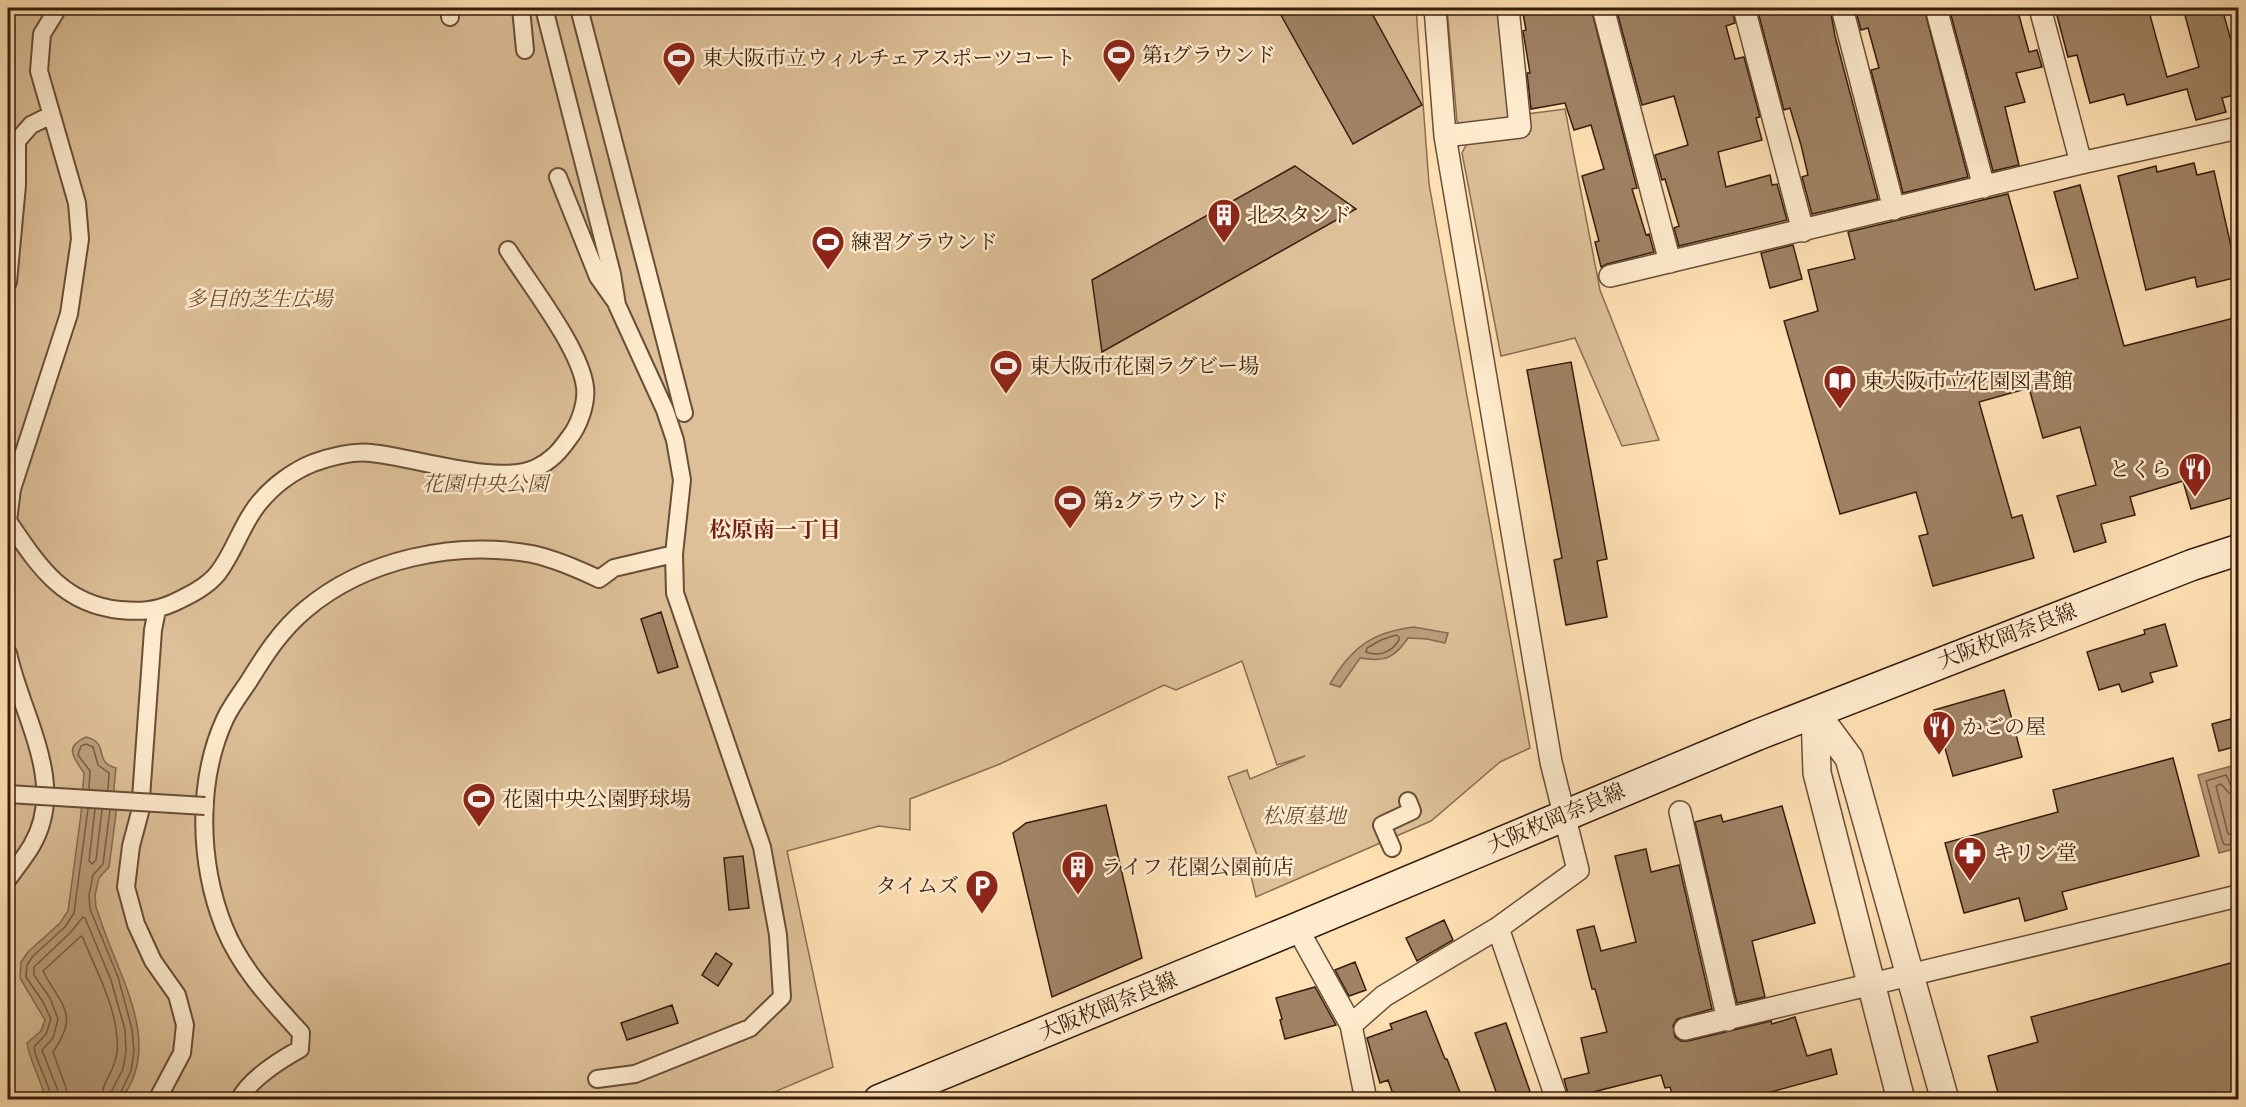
<svg xmlns="http://www.w3.org/2000/svg" width="2246" height="1107" viewBox="0 0 2246 1107" font-family="'IM FELL English','Noto Serif JP',serif">
	<rect width="100%" height="100%" fill="#ffe1b4"/>
	<filter id="stains"><feTurbulence type="fractalNoise" baseFrequency=".00333" numOctaves="4"/><feColorMatrix values="0 0 0 0 .2 0 0 0 0 .09 0 0 0 0 .02 0 0 0 .5 -.17"/></filter>
	<radialGradient id="worn" r=".72"><stop offset=".6" stop-color="#630" stop-opacity="0"/><stop offset="1" stop-color="#630" stop-opacity=".3"/></radialGradient>
	<path fill="#ddc098" stroke="#8a6e52" stroke-width="1.5" d="M8,8h1408l13,176 101,564 -30,14 -69,59 -175,76 -5,-21 12,-5 -35,-94 19,-7 3,9 55,-23 -28,9 -35,-104 -66,29 -12,-5 -164,79 -90,35v31l-31,-4 -92,25 46,216 -75,32h-750z
		M1447,8h53l11,106 -8,9 -40,4 -6,-6z
		M1565,109l35,181 59,150 -37,6 -47,-108 -74,18 -39,-203 6,-12 61,-7 -2,-20z"/>
	<path fill="#bb9e7b" stroke="#866a4f" stroke-width="1.5" d="M1414,627l34,6 -3,10 -18,-4 -19,-1c-14,21 -24,24 -48,20l-20,29 -10,-3c21,-36 42,-52 84,-57z
		M86,737c25,6 6,25 30,31l-2,19 2,27 -7,53 -10,11 -4,17 1,12c5,15 10,29 16,44 19,47 45,103 9,148h-76c-3,-19 -15,-36 -18,-56l14,-12 4,-11 -25,-42 1,-16 7,-10 32,-29 8,-12 13,-97 3,-41c-10,-15 -21,-26 2,-36z
		M2232,766l6,26v56l-19,5 -21,-78z"/>
	<g fill="none" stroke-linecap="round" stroke-linejoin="round">
		<path stroke="#795e44" stroke-width="1.5" d="M1396,635l3,2v3c-7,12 -20,17 -33,12l1,-4 14,-8z
			M2238,788l-7,-3 -5,-10 -20,6 17,62 3,2 12,-2
			M89,789l1,-18 -12,-16 3,-9 5,-2 7,3 5,18 11,8 -1,17
			M2238,795l-9,-2 -8,-9 -5,2 12,48 10,1
			M95,809l-6,52 3,3 4,-4 6,-50
			M110,810l-7,54 -10,11 -4,20 1,14 28,68 14,52 2,22 -3,20 -14,29
			M51,1100c-1,-19 -15,-35 -17,-53l12,-13 5,-15 -8,-17 -17,-25 1,-12 6,-9 32,-29 9,-14 14,-104
			M59,1100l-1,-9 -16,-41 11,-12 5,-19 -8,-21 -16,-23v-8l36,-34 13,-16 2,1 26,62 14,50 1,21 -3,18 -12,23 -1,8
			M68,1100l-2,-12 -13,-36c27,-39 8,-46 -10,-81l38,-35 2,2c14,35 37,75 34,114 -2,20 -16,31 -16,48"/>
	</g>
	<path fill="#9f8364" stroke="#371d0d" stroke-width="1.5" d="M1277,8h92l53,97 -69,39z
		M1522,8h69l46,180 -5,1 14,46 3,-1 5,18 -47,12 -6,3 -6,-25 4,-1 -17,-65 22,-7 -13,-44 -17,5 -9,-27 -34,6 -4,-36h3l-7,-42 3,-1z
		M1616,8h116l3,15 -9,3 9,33 9,-2 16,60 -4,1 6,22 -44,12 8,35 44,-12 2,10 5,-1 10,36 -108,26 -5,-18 5,-2 -14,-47 -3,1 -7,-25 33,-10 -14,-49 -32,9z
		M1757,8h73l5,28 43,163 -66,15 -10,-37 6,-2 -7,-30 -11,-37 -6,2z
		M1855,8h69l44,169 -65,16 -32,-123 8,-2 -11,-40 -7,2z
		M1949,8h68l12,44 8,-2 5,17 -26,6 9,29 -20,5 14,58 -26,6z
		M2055,8h93l19,69 32,-10 -16,-59h39l16,57v29l-16,4 4,14 -30,8 -9,-31 -60,16 -3,-11 -34,9 -13,-48 -9,2z
		M2194,163l3,12 17,-4 24,106 -41,10 -2,-10 -49,13 -28,-114 38,-10 1,6z
		M1295,166l61,43 -254,143 -10,-72z
		M2080,185l44,161 114,-29v68l-4,1 4,17v93l-47,13 -8,-28 -53,16 5,18 -34,9 5,18 -32,10 -17,-56 39,-11 -16,-58 -37,11 -14,-50 -50,14 33,116 10,-3 12,43 -101,28 -14,-50 9,-2 -12,-42 -76,22 -56,-193 34,-10 -10,-41 47,-11 -7,-27 160,-38 27,96 43,-12 -24,-86z
		M1793,245l9,34 -32,9 -9,-35z
		M1571,362l36,197 -10,2 10,56 -41,8 -12,-65 8,-2 -35,-188z
		M661,612l17,55 -20,6 -17,-54z
		M2165,624l12,42 -27,7 3,9 -31,10 -3,-8 -20,6 -12,-38 58,-18 -1,-4z
		M2004,690l18,67 -69,19 -19,-66z
		M2238,717v29l-19,5 -7,-27z
		M2173,758l26,98 -137,36 5,17 -42,12 -6,-23 -55,15 -19,-70 113,-31 -5,-22z
		M1106,805l36,153 -90,39 -39,-164 13,-10z
		M1782,806l33,117 -63,18 13,56 -28,6 -42,-181 26,-7 2,7z
		M1646,849l5,23 28,-7 33,144 -35,10 -4,7 2,11 6,4h7l83,-20 1,3 23,-7 12,39 24,-7 6,25 -96,26h-67l-4,-13 -5,1 -4,-13 -92,23 -5,-19 25,-6 -8,-35 26,-6 -12,-43h-3l-15,-59 17,-4 7,25 35,-9 -21,-86z
		M743,856l6,52 -20,2 -5,-52z
		M1444,920l9,20 -36,21 -11,-23z
		M716,953l16,11 -14,22 -16,-11z
		M2238,961v139h-238l-12,-44 50,-14 -7,-25z
		M1355,962l11,28 -17,6 -14,-26z
		M1315,987l21,38 -51,14 -5,-19 2,-1 -6,-21z
		M672,1005l6,18 -51,17 -6,-17z
		M1426,1011l19,48h2l16,41h-68l-7,-20 -8,3 -13,-45 25,-9 -2,-5z
		M1506,1023l27,77h-34l-24,-67z"/>
	<g fill="none" stroke-linecap="round" stroke-linejoin="round">
		<g stroke="#694e37" stroke-width="20">
			<path id="pedestrian" d="M58,8l-16,26 -3,37 38,132 3,36 -11,75 -57,175 -4,32c30,44 54,83 112,89 20,2 35,1 53,-7 15,-7 34,-16 45,-30 17,-22 24,-50 41,-70 14,-17 34,-32 54,-40 17,-6 40,-12 58,-10 43,4 127,33 165,15 15,-7 24,-17 33,-30 10,-12 18,-35 16,-51 -5,-39 -55,-102 -77,-137
				M449,8l1,9
				M521,8l4,42
				M544,8l68,266 5,31 48,105 10,30 7,40 -8,74 1,39 87,254 16,88 4,62 -32,31 -115,46 -38,5
				M579,8l105,405
				M558,177l40,100 17,24
				M8,282l9,-97v-44l14,-16 20,-10
				M8,653c13,62 60,130 24,192 -7,12 -16,23 -24,34
				M1392,848l-10,-23 30,-14 -4,-10
				M157,1100l25,-47 3,-28 -8,-30 -24,-34 -17,-37 -10,-37 5,-41 9,-34 13,-182 4,-20
				M239,1100c10,-20 41,-40 61,-51l1,-16c-30,-33 -60,-64 -77,-106 -25,-63 -28,-145 1,-208 6,-13 16,-26 24,-38 16,-26 32,-51 56,-71 60,-51 150,-70 227,-56 23,5 46,15 67,25l15,-11 60,-14"/>
		</g>
		<g stroke="#694e37" stroke-width="24">
			<path id="minor" d="M1603,8l67,254
				M1744,8l59,223
				M1842,8l52,201
				M1936,8l48,179
				M2040,8l41,155
				M1445,136l75,-9 -12,-119
				M1610,276l471,-113 157,-35
				M1680,812l48,208
				M1297,928l54,97
				M1498,928l59,172
				M1685,1029l553,-133
				M1366,1100l-15,-75 33,-29 114,-68 80,-58 -27,-108 -106,-626 -10,-128"/>
		</g>
		<g stroke="#694e37" stroke-width="30">
			<path id="tertiary" d="M1815,712l34,46 96,342
				M1815,712l2,61 84,327"/>
		</g>
		<g stroke="#371d0d" stroke-width="33">
			<path id="secondary" d="M879,1100l418,-172 460,-193 435,-170 46,-15"/>
		</g>
		<use href="#pedestrian" stroke="#ffecce" stroke-width="16"/>
		<use href="#minor" stroke="#ffecce" stroke-width="21"/>
		<use href="#tertiary" stroke="#ffecce" stroke-width="27"/>
		<use href="#secondary" stroke="#ffecce" stroke-width="30"/>
		<g stroke="#694e37" stroke-width="20" stroke-linecap="butt">
			<path id="pedestrian-bridge" d="M8,794l197,12"/>
		</g>
		<use href="#pedestrian-bridge" stroke="#ffecce" stroke-width="16"/>
	</g>
	<defs>
		<g id="stadium-pin" transform="scale(1.725)"><path d="M0 17L-7.5 6A9.5 9.5 0 1 1 7.5 6Z" fill="#8f2418" stroke="#ffecce"/><path d="M0-5a6.5 5 0 1 0 0 10a6.5 5 0 1 0 0-10ZM-3.5-1.8h7v3.6h-7Z" fill="#fff"/></g>
		<g id="building-pin" transform="scale(1.725)"><path d="M0 17L-7.5 6A9.5 9.5 0 1 1 7.5 6Z" fill="#8f2418" stroke="#ffecce"/><path d="M-4-6H4V6H1V3H-1V6H-4ZM-2.5-4.3h1.7v1.8h-1.7ZM.8-4.3h1.7v1.8H.8ZM-2.5-1h1.7V.8h-1.7ZM.8-1h1.7V.8H.8Z" fill="#fff"/></g>
		<g id="library-pin" transform="scale(1.725)"><path d="M0 17L-7.5 6A9.5 9.5 0 1 1 7.5 6Z" fill="#8f2418" stroke="#ffecce"/><path d="M-6-4Q-3-5.5-.7-3.5V5Q-3 3-6 4ZM6-4Q3-5.5 .7-3.5V5Q3 3 6 4Z" fill="#fff"/></g>
		<g id="restaurant-pin" transform="scale(1.725)"><path d="M0 17L-7.5 6A9.5 9.5 0 1 1 7.5 6Z" fill="#8f2418" stroke="#ffecce"/><path d="M-5-6h1v4h1v-4h1v4h1v-4h1v5L-1.5 .5V6h-2V.5L-5-1ZM5-6V6H3V1.5H1.5Q1.5-4 5-6Z" fill="#fff"/></g>
		<g id="pharmacy-pin" transform="scale(1.725)"><path d="M0 17L-7.5 6A9.5 9.5 0 1 1 7.5 6Z" fill="#8f2418" stroke="#ffecce"/><path d="M-2-6h4v4h4v4h-4v4h-4v-4h-4v-4h4Z" fill="#fff"/></g>
		<g id="parking-pin" transform="scale(1.725)"><path d="M0 17L-7.5 6A9.5 9.5 0 1 1 7.5 6Z" fill="#8f2418" stroke="#ffecce"/><path d="M-3.5-5.5H1a3.5 3.5 0 0 1 0 7H-1V5.5H-3.5ZM-1-3.4V-.6H.8a1.4 1.4 0 0 0 0-2.8Z" fill="#fff"/></g>
	</defs>
	<g fill-rule="evenodd">
		<use href="#stadium-pin" x="1119" y="55"/>
		<use href="#stadium-pin" x="679" y="58"/>
		<use href="#building-pin" x="1224" y="215"/>
		<use href="#stadium-pin" x="828" y="242"/>
		<use href="#stadium-pin" x="1006" y="366"/>
		<use href="#library-pin" x="1840" y="381"/>
		<use href="#restaurant-pin" x="2195" y="469"/>
		<use href="#stadium-pin" x="1070" y="501"/>
		<use href="#restaurant-pin" x="1939" y="727"/>
		<use href="#stadium-pin" x="479" y="799"/>
		<use href="#pharmacy-pin" x="1970" y="853"/>
		<use href="#building-pin" x="1078" y="867"/>
		<use href="#parking-pin" x="982" y="886"/>
	</g>
	<g text-anchor="middle" stroke-width="5" stroke-linejoin="round" paint-order="stroke">
		<g font-size="21" fill="#371d0d" stroke="#ffecce" text-anchor="start">
			<text x="1142" y="62">第1グラウンド</text>
			<text x="702" y="65">東大阪市立ウィルチェアスポーツコート</text>
			<text x="1247" y="222">北スタンド</text>
			<text x="851" y="249">練習グラウンド</text>
			<text x="1029" y="373">東大阪市花園ラグビー場</text>
			<text x="1863" y="388">東大阪市立花園図書館</text>
			<text x="2172" y="476" text-anchor="end">とくら</text>
			<text x="1093" y="508">第2グラウンド</text>
			<text x="1962" y="734">かごの屋</text>
			<text x="502" y="806">花園中央公園野球場</text>
			<text x="1993" y="860">キリン堂</text>
			<text x="1101" y="874">ライフ 花園公園前店</text>
			<text x="959" y="893" text-anchor="end">タイムズ</text>
		</g>
		<g font-size="21" font-style="italic" fill="#694e37" stroke="#ffecce">
			<text x="259" y="306">多目的芝生広場</text>
			<text x="485" y="491">花園中央公園</text>
			<text x="1304" y="823">松原墓地</text>
		</g>
		<g font-size="21" fill="#371d0d" stroke="#ffecce">
			<text transform="translate(2007 636) rotate(-21)" y="7">大阪枚岡奈良線</text>
			<text transform="translate(1556 818) rotate(-23)" y="7">大阪枚岡奈良線</text>
			<text transform="translate(1108 1006) rotate(-22)" y="7">大阪枚岡奈良線</text>
		</g>
		<g font-size="22" font-weight="bold" fill="#7a1f14" stroke="#ffecce">
			<text x="775" y="537">松原南一丁目</text>
		</g>
	</g>
	<rect width="2246" height="1107" fill="none" stroke="#ffe1b4" stroke-width="30"/>
	<rect x="9" y="9" width="2228" height="1089" fill="none" stroke="#371d0d" stroke-width="3"/>
	<rect x="15" y="15" width="2216" height="1077" fill="none" stroke="#371d0d" stroke-width="1.5"/>
	<rect width="100%" height="100%" filter="url(#stains)"/>
	<rect width="100%" height="100%" fill="url(#worn)"/>
</svg>
